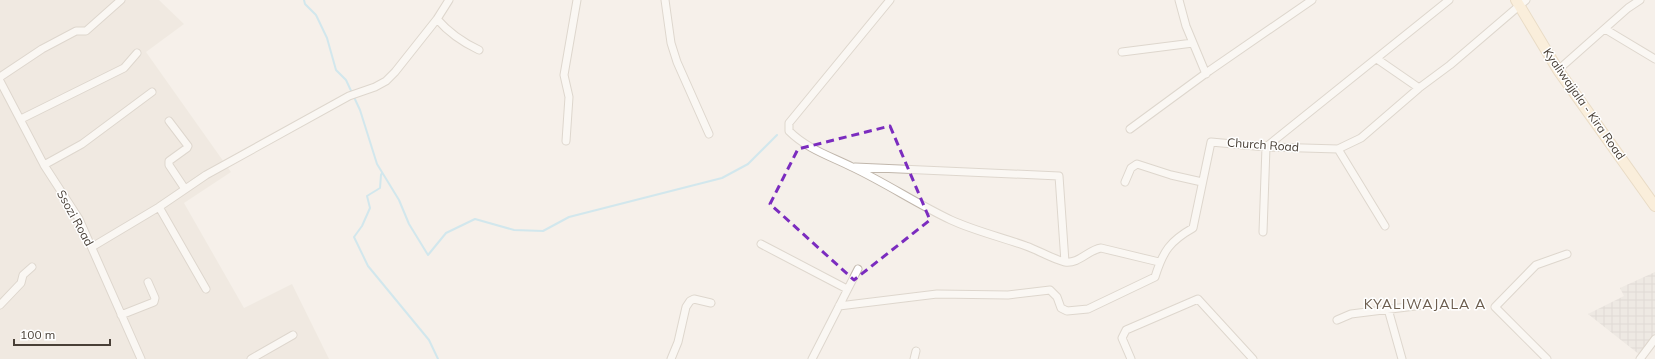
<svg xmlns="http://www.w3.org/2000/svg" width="1655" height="359" viewBox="0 0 1655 359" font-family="Mulish,sans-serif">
	<defs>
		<pattern id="industrial-grid" width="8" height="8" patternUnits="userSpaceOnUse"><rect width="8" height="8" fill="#e5dfdb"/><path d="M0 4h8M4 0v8" fill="none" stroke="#c6c0bd"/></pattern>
	</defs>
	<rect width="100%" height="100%" fill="#f5f0ea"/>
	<path fill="#e9e1d8" d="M0,0h159l25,24 -38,28 85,120 -47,31 60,105 48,-24 37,75h-329z"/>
	<path fill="url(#industrial-grid)" d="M1655,272v65l-15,18 -52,-41 36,-18 -4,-8z"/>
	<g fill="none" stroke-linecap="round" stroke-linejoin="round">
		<path stroke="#a6dcf2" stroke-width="2" d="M304,0l1,4 11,11 11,23 9,32 10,10 14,30 17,54 22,36 10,24 19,31 18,-22 29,-14 39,11 29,1 26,-14 153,-39 26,-14 29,-29
			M382,173l-1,2 -1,13 -13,8 3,12 -8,18 -8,11 14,29 61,74 9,19"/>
		<g stroke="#c1b7ac" stroke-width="9">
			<path id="street" d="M449,0l-12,19c12,14 25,23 42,31
				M665,0l6,43 6,19 32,72
				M890,0l-101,123v8c18,18 41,25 63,36 34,16 65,37 99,53 24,11 50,17 75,26 12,4 26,13 39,16 14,2 23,-12 36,-14l58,14
				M1179,0l7,26 20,48
				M1605,29l50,30
				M1122,52l71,-9
				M1377,59l42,29
				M1558,70l70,-62 12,-8
				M0,77l42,-28 34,-18h10l35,-31
				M0,81l44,84 35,54 62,140
				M21,119l103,-51 13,-15
				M169,121l19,25 -1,2 -18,13v4l16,24
				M1130,129l79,-58 103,-71
				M566,141l3,-44 -5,-22 13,-75
				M1338,149l47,77
				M44,165l38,-21 70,-52
				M855,167l204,9 6,86
				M1125,182l6,-14 6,-4 34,11 31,7
				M159,207l47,82
				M1263,232l3,-85 183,-147
				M761,244l86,45
				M92,247l67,-40 47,-32 143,-79 26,-9 11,-6 9,-9 42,-53
				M0,305l21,-22 2,-8 9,-8
				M839,306l98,-12 71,1 42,-5 7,7 4,11 6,3 21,-2 67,-32c8,-26 15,-36 38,-49l18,-86 55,5 72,2 23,-11 58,-50 31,-23 76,-65
				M1388,309l14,50
				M121,315l33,-13 1,-4 -7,-16
				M1337,320l14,-6 72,-9
				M251,359l42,-24
				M671,359l7,-17 8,-35 4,-6 4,-2 17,4
				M812,359l46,-90
				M914,359l2,-8
				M1131,359l-9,-21 4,-8 72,-31 55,60
				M1547,359l-52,-52 41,-42 31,-11
				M1640,359l15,-20"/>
		</g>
		<g stroke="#d9c19b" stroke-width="12">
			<path id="secondary" d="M1516,0l42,70 97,136"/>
		</g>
		<use href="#street" stroke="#fff" stroke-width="7"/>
		<use href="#secondary" stroke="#ffecca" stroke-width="10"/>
	</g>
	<path d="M0 0H1655V359H0ZM890,126l40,94 -76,60 -84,-76 28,-55z" fill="#f5f0ea" fill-opacity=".55" fill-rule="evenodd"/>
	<path fill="none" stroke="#7b2cbf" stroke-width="3" stroke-dasharray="8 5" stroke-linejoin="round" d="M890,126l40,94 -76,60 -84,-76 28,-55z"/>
	<g text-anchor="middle" stroke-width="3" stroke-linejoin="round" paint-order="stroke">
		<g font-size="12" fill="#494037" stroke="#fff">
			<text transform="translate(1584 104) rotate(55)" y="4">Kyaliwajjala - Kira Road</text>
			<text transform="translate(1263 145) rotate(4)" y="4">Church Road</text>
			<text transform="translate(75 218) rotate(61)" y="4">Ssozi Road</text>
		</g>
		<g font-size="14" letter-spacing="1" fill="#6c5d4e" stroke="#fff">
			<text x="1425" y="309">KYALIWAJALA A</text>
		</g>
	</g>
	<path d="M14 339v6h96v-6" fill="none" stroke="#494037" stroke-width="2"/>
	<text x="20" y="339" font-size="12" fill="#494037" stroke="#ffffff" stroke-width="3" paint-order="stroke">100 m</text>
</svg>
